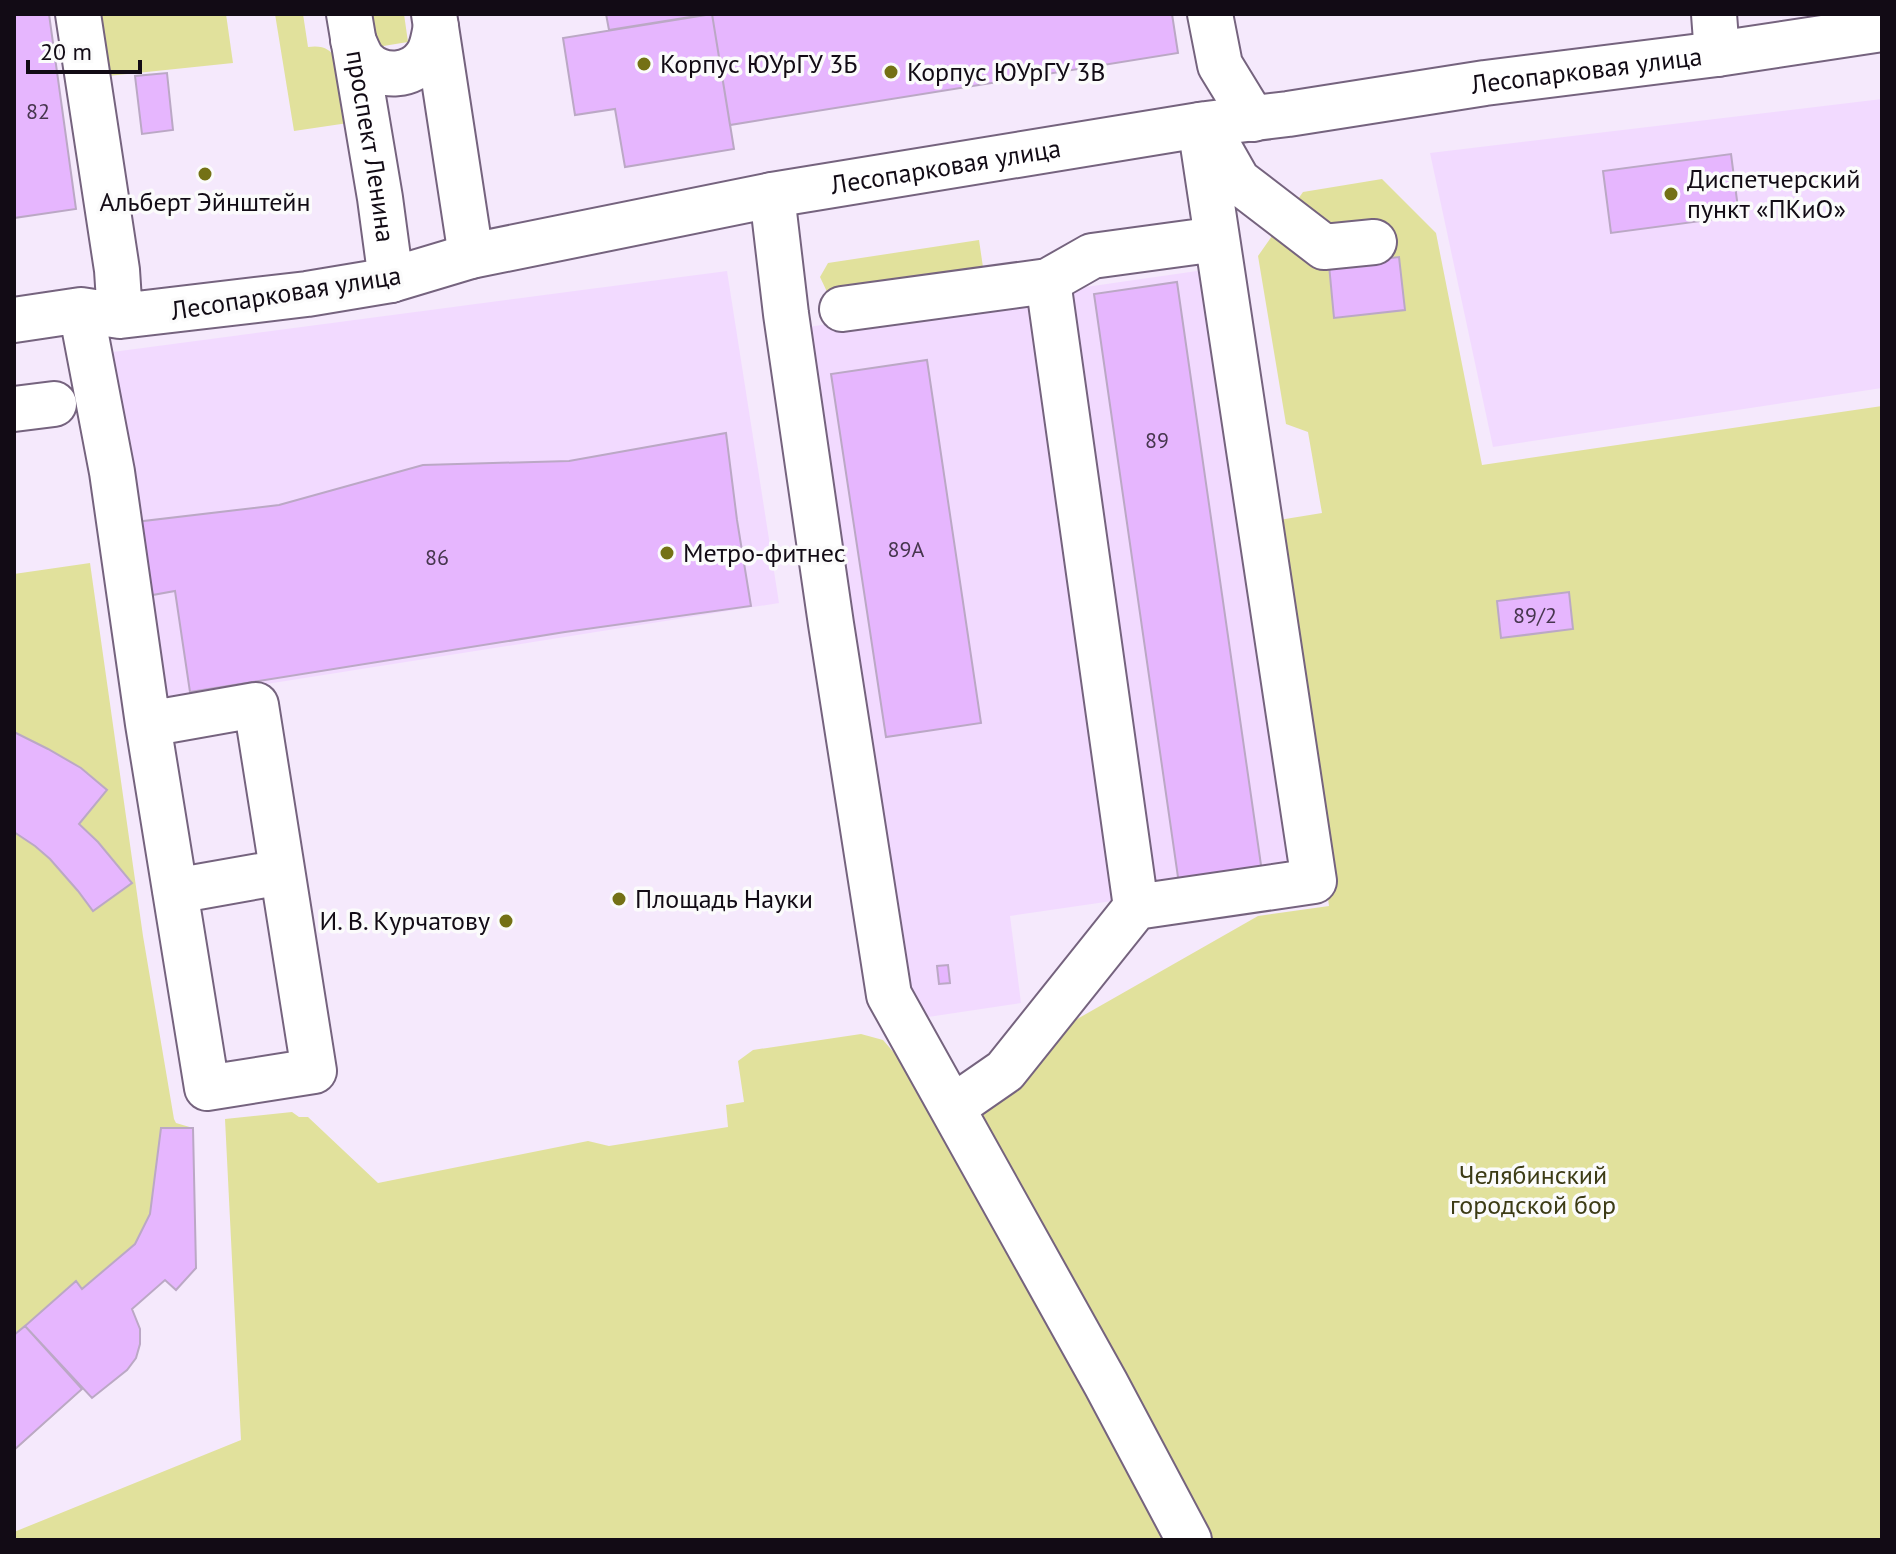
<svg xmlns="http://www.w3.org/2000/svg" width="1896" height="1554" viewBox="0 0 1896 1554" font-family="'PT Sans',sans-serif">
	<rect width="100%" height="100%" fill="#f5e9fc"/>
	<path fill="#f2daff" d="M1882,99v289l-389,59 -63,-294z
		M1204,270l87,605 -281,41 11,87 -113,17 -100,-693z
		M727,271l52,332 -632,100 -42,-350z"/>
	<path fill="#e1e19c" d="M99,14h127l7,49 -125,13z
		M275,14h28l5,33c28,-4 30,16 34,37 2,13 4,26 6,39l-54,8z
		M366,14h38l4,28 -37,6z
		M1382,179l54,54 46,232 400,-59v1134h-1868v-8l227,-92 -16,-321 67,-7 7,5h9l70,66 210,-42 21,5 119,-19 -2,-22 18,-3 -6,-41 15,-11 108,-16 22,6 52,60 323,-184 71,-10 -50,-386 43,-7 -14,-81 -22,-8 -28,-168 45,-64z
		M979,240l5,34 -155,22 -9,-19 8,-14z
		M90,563l53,373 31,183 2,4 17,5 3,140 -20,22 -11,-10 -33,29c2,6 6,12 7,18 9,34 -24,53 -47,71l-9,-9 -69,62v-877z"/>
	<path fill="#e6b6fe" stroke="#bba8c5" stroke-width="2" d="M14,14h35l27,195 -62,9z
		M606,14h103l-100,16z
		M712,14l22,135 -109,18 -10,-58 -40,6 -12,-77z
		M712,14h460l6,39 -448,72z
		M167,73l6,57 -31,4 -7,-58z
		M1731,154l8,62 -128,17 -8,-62z
		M1399,257l6,53 -71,8 -5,-53z
		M1177,282l85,590 -83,12 -85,-590z
		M927,360l54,363 -95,14 -55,-363z
		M726,433l11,87 14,86 -186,26 -375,60 -15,-101 -39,7 -9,-75 152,-18 144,-40 146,-4z
		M1569,592l4,37 -72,9 -4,-37z
		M14,732l34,17 33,19 26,22 -28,34 19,18 34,41 -39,28 -15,-20 -28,-32 -15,-13 -21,-14z
		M948,965l2,18 -11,1 -2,-18z
		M161,1128h32l3,140 -20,22 -11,-10 -33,29 8,20v15l-4,14 -9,12 -35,28 -67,-72 51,-45 6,8 53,-45 15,-30z
		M25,1326l57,63 -68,61v-115z"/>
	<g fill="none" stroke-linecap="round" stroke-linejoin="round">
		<g stroke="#75637e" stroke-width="48">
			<path id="minor" d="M78,14l39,256 3,46
				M1210,14l10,51 33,54
				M1714,14l3,40
				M1209,130l29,51 86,66 50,-5
				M772,195l14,119 45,310 58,371 217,389 83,156
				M842,309l206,-28 44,-25 125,-17
				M81,310l31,162 36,252 59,364 107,-17 -58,-366 -108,19
				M14,320l67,-10 39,6 187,-22 84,-14
				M14,409l40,-5
				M175,891l107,-19
				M1136,907l178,-26 -114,-756
				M953,1107l52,-36 131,-164 -88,-626"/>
		</g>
		<g stroke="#75637e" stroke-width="48">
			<g id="major">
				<path id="s1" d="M349,14l31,184 11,82 80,-24 301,-61 434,-71 82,-10 197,-31 232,-29 165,-25"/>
				<path d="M434,14l37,242"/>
				<path d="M353,40c4,8 6,16 12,22 17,17 47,15 61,-5 7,-9 7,-19 10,-30"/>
			</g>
		</g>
		<use href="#minor" stroke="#fff" stroke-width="44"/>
		<use href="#major" stroke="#fff" stroke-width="44"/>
	</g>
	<g fill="#747115" stroke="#fbfbfb" stroke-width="3">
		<circle cx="644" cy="64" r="8"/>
		<circle cx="891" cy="72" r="8"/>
		<circle cx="205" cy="174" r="8"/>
		<circle cx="1671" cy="194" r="8"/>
		<circle cx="667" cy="553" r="8"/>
		<circle cx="619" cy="899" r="8"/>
		<circle cx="506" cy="921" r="8"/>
	</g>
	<g text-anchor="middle" stroke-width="7" stroke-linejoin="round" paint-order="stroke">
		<g font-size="22" fill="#47364f">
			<text x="38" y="119">82</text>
			<text x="1157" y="448">89</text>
			<text x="906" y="557">89А</text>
			<text x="437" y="565">86</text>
			<text x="1535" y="623">89/2</text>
		</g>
		<g font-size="26" fill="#120b15" stroke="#fbfbfb" text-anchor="start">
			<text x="660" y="73">Корпус ЮУрГУ 3Б</text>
			<text x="907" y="81">Корпус ЮУрГУ 3В</text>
			<text x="1687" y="188">Диспетчерский<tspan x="1687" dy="30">пункт «ПКиО»</tspan></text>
			<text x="205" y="211" text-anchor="middle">Альберт Эйнштейн</text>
			<text x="683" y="562">Метро-фитнес</text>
			<text x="635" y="908">Площадь Науки</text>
			<text x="490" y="930" text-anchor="end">И. В. Курчатову</text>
		</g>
		<g font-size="26" fill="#120b15" stroke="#fbfbfb">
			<text dy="9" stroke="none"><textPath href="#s1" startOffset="1484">Лесопарковая улица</textPath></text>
			<text dy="9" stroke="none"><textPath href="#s1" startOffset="134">проспект Ленина</textPath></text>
			<text dy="9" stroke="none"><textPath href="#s1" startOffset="836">Лесопарковая улица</textPath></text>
			<text transform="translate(286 293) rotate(-9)" y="9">Лесопарковая улица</text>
		</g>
		<g font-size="26" fill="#3c3b15" stroke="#fbfbfb">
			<text x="1533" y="1184">Челябинский<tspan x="1533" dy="30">городской бор</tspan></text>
		</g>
	</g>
	<rect width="1896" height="1554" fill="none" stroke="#120b15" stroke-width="32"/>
	<path d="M28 60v12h112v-12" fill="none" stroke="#120b15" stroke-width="4"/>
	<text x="40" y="60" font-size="24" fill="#120b15" stroke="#fbfbfb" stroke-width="6" paint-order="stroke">20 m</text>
</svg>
